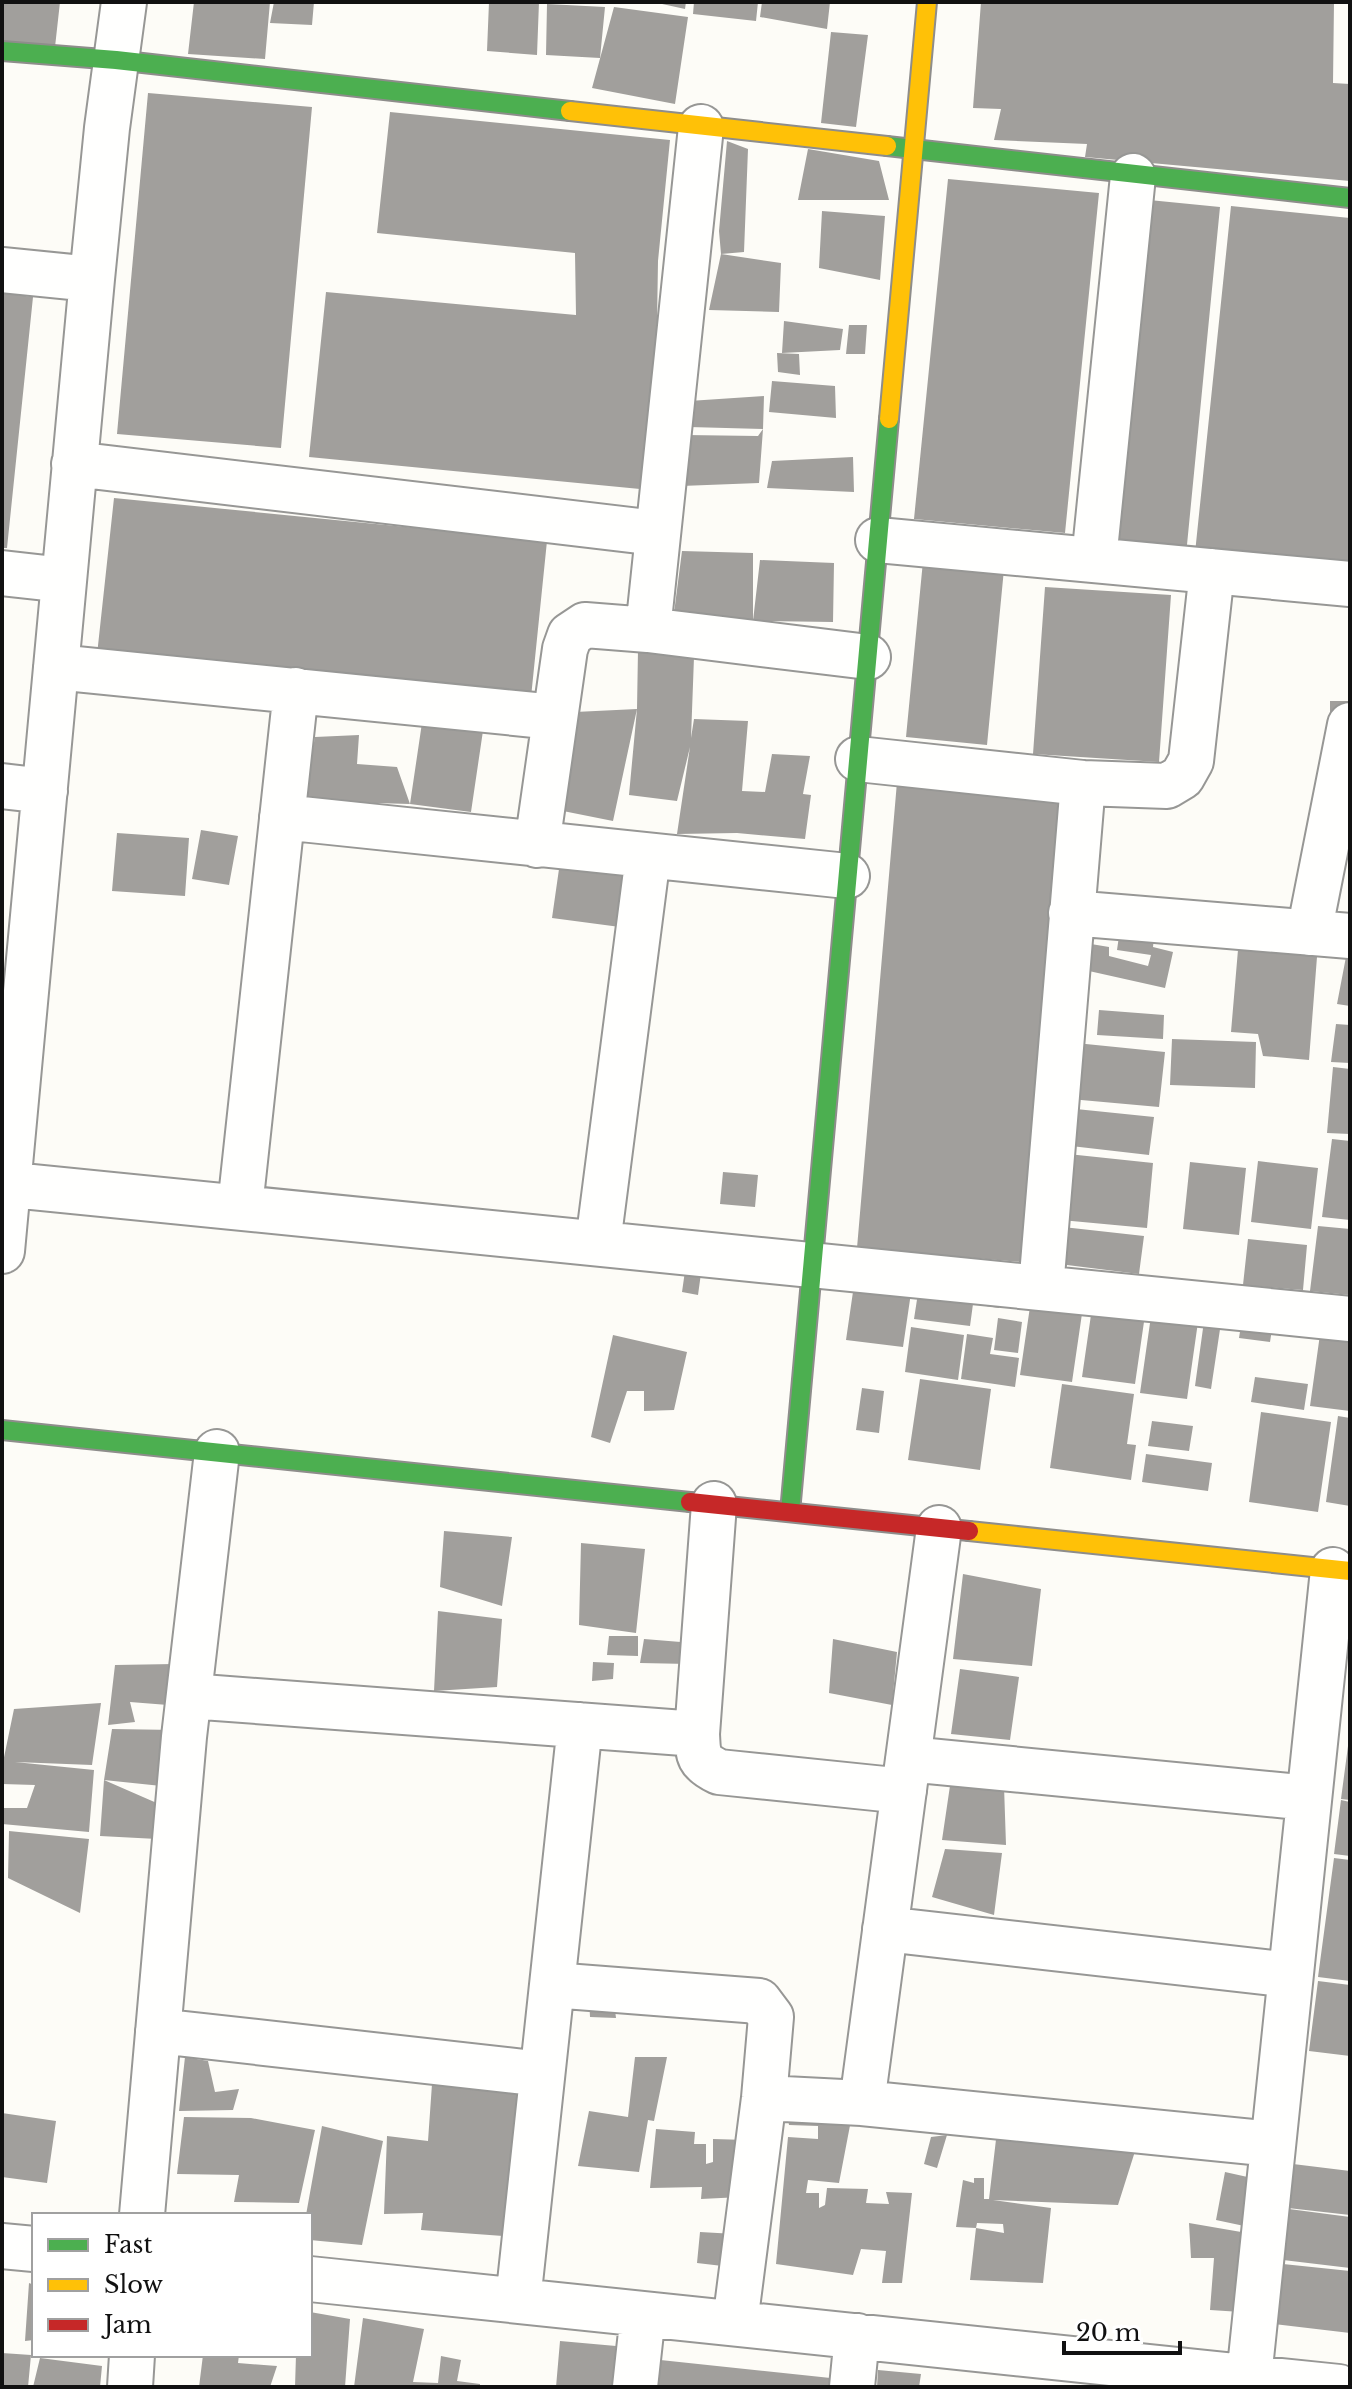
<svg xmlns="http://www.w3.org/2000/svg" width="1352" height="2389" viewBox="0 0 1352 2389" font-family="'Libre Baskerville',serif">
	<rect width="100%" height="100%" fill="#fdfcf7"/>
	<path fill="#a19f9c" d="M2,2h58l-5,45 -53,-5z
		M194,2h76l-5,57 -77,-5z
		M274,2h40l-2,23 -42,-2z
		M489,2h50l-2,53 -50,-4z
		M653,2h33l-1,7z
		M694,2h64l-2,19 -63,-7z
		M762,2h68l-3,27 -67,-12z
		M981,2h353l-1,81 17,1v97l-265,-24 2,-13 -93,-4 7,-31 -28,-1z
		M547,4l58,3 -5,51 -54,-3z
		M614,7l74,10 -13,87 -83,-16z
		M831,32l37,3 -12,92 -35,-4z
		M148,93l164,14 -31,341 -164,-14z
		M390,112l280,28 -12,121 -1,62 -17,166 -331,-32 17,-165 250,23 -1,-62 -198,-20z
		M727,141l21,8 -4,103 -23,2 60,9 -2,49 -70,-2 12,-56 -2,-23z
		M808,149l71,12 10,39h-91z
		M948,179l151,14 -34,340 -151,-14z
		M1139,199l81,8 -34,348 -82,-7z
		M1231,206l119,12v350l-155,-15z
		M822,211l63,5 -5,64 -61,-12z
		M2,293l31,4 -26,251h-5z
		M784,321l59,8 -3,21 -58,3z
		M849,325h18l-2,29h-19z
		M777,353l22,1 1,21 -22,-3z
		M772,381l63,5 1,32 -67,-6z
		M764,396l-1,33 -4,54 -78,3 5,-51 72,1 5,-7 -74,-2v-26z
		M853,457l1,35 -87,-4 5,-27z
		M114,498l433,43 -17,166 -434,-43z
		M682,551l71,2v68l7,-61 74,3 -1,59 -80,-1 -79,-8z
		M923,561l81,8 -17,176 -81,-8z
		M1045,587l126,8 -12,167 -126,-8z
		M638,650l56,7 -3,81 3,-19 54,2 -6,70 23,1 7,-38 38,2 -7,38 8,1 -6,44 -68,-6 -60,1 13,-87 -13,54 -48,-6 8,-86 -24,112 -50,-10 12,-99 62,-3z
		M1330,701h20v30h-20z
		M423,716l61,8 -13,88 -61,-8z
		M359,735l-2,29 40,3 13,37 -106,-3 11,-64z
		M897,782l166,14 -41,466 -165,-14z
		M201,830l37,6 -9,49 -37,-6z
		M117,833l72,5 -4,58 -73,-5z
		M560,862l67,9 -7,56 -68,-9z
		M1121,922l34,5 -2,20 20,5 -8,36 -85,-19 5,-26 24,4v9l39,10 3,-11 -34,-5z
		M1239,938l79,6 -9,116 -46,-4 -5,-22 -27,-2z
		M1349,941l1,1v64l-13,-2z
		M1099,1010l65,5 -1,24 -66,-4z
		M1336,1024l14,1v38l-19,-1z
		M1172,1039l84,3 -1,46 -85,-3z
		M1076,1043l89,9 -6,55 -89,-8z
		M1333,1067l17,2v65l-23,-1z
		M1076,1109l78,8 -5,38 -78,-9z
		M1332,1139l18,2v79l-28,-3z
		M1068,1154l85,9 -6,65 -86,-8z
		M1258,1161l60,7 -7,61 -60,-7z
		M1190,1162l56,6 -7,67 -56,-6z
		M723,1172l35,3 -3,32 -35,-3z
		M1318,1226l32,3v66l-40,-4z
		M1063,1227l81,9 -5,38 -80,-10z
		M1248,1239l59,6 -4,45 -60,-5z
		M687,1257l16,2 -5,36 -16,-3z
		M855,1278l57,8 -9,61 -57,-7z
		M920,1280l82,10 -3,18 -26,-4 -3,22 -56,-7z
		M1032,1293l52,7 -12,82 -52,-7z
		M1093,1301l53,7 -11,76 -53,-7z
		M1152,1309l47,6 -12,84 -47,-6z
		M1205,1314l17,2 -11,73 -16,-3z
		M998,1318l24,4 -4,31 -24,-3z
		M1242,1319l31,4 -3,19 -31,-4z
		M1322,1320l28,4v87l-40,-5z
		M911,1327l53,8 -6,45 -53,-8z
		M967,1334l26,4 -3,16 29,4 -4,29 -54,-8z
		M613,1335l74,17 -13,58 -30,1v-20h-17l-17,52 -19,-6z
		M1255,1377l53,7 -4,26 -53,-8z
		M920,1379l71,10 -11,81 -72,-10z
		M1062,1384l72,10 -7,50 9,1 -5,35 -81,-12z
		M862,1388l22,3 -5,42 -23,-3z
		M1261,1412l70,10 -13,90 -69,-10z
		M1338,1416l12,2v88l-24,-4z
		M1152,1421l41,5 -4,25 -41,-5z
		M1146,1454l66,9 -4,28 -66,-9z
		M444,1531l68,6 -10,69 -62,-19z
		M581,1543l64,6 -9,84 -57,-8z
		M963,1574l78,15 -9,77 -79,-7z
		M438,1611l64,8 -5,68 -63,4z
		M609,1636h29v20l-31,-1z
		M644,1639l49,4 -4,21 -49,-1z
		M833,1639l64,13 -5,53 -63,-12z
		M593,1662l21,1 -1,16 -21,2z
		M174,1664l-6,41 -38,-3 5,20 -27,3 7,-60z
		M960,1669l59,8 -9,63 -59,-6z
		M101,1703l-9,62 -77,-3 79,8 -5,62 -87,-8 1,-16h24l8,-23 -33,-1v-17l12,-58z
		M112,1729l64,1 -5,57 -67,-7 55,24 -2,35 -57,-3 4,-56z
		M1348,1746l2,1v53l-9,-1z
		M951,1779l53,7 2,59 -64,-5z
		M1341,1800l9,2v54l-16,-2z
		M9,1831l80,8 -9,74 -72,-35z
		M945,1849l57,4 -8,62 -62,-18z
		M1334,1858l16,2v121l-32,-4z
		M1318,1981l32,4v71l-41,-5z
		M613,1994l3,24 -26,-1 -1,-20z
		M185,2057l23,4 7,31 24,-3 -6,21 -54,1z
		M635,2057h32l-13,64 -6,-1 -9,52 -61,-6 11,-55 39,6z
		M432,2084l94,6 -10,147 -95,-7 2,-17 -39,1 3,-78 41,5z
		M787,2111l65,4 -13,68 -31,-3 -2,13h13v15l6,-3 2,-17 41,1 -2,14 23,1 -3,-12 26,1 -10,90h-20l4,-32 -25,-2 -8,26 -77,-11 12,-127 30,2v-13l-29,-1z
		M2,2113l54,8 -9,62 -45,-6z
		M184,2117l67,1 64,12 -16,73 -65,-1 5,-27 -62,-1z
		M322,2126l61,15 -21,104 -52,-5v-25h-4z
		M656,2129l39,3 -1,12h12v20l7,-2v-23l34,1 -6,57 -40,2 1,-12 -52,1z
		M997,2131l140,14 -19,60 -125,-5 58,8 -8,75 -73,-3 6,-52 28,5 -1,-9 -26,-1 -1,5 -20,-1 7,-47 11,3v-5h10v21h5z
		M947,2135l-10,33 -13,-4 7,-27z
		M1293,2164l57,7v44l-62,-7z
		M1225,2172l27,6 -3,49 -33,-7z
		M1289,2209l61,8v51l-67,-8z
		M1189,2223l58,10 -6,79 -31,-2 4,-52h-23z
		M700,2232l35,2 -4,33 -34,-4z
		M1283,2264l67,7v62l-76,-9z
		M29,2283l5,2v55l-9,1z
		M310,2312l40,7 -5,68h-50l1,-32h14z
		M363,2318l61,11 -11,53 25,1 3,-27 20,4 -4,21 23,3v3h-126z
		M560,2341l56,5 -4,41h-56z
		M2,2353l29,2 -3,32h-26z
		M203,2355h36l-1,8 39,3 -7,21h-71z
		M40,2358l62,8 -2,21h-67z
		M651,2359l189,20 -1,8h-191z
		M878,2370l43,4 -2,13h-42z"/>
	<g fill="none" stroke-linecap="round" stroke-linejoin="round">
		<g stroke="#979795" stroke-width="48">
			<path id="street" d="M2,270l90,9
				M74,464l582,69
				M878,540l472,44
				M1094,560l39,-384
				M2,573l62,7
				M648,630l53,-503
				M56,667l499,50
				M858,759l225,24 84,3 15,-9 9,-16 21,-190
				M2,786l43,5
				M282,817l565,59
				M537,845l28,-196 5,-14 15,-10 63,5 220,27
				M1071,913l279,23
				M1309,933l41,-208
				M2,1184l1348,135
				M240,1207l56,-517
				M598,1243l50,-387
				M2,1251l90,-972 15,-151 17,-126
				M1041,1288l42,-505
				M714,1504l-17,230c1,22 1,28 22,38l185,19
				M189,1696l508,38
				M908,1759l401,39
				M885,1929l405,46
				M552,1985l207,16 12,16 -7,81 -29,225
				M158,2031l384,43
				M764,2098l98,5 411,41
				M862,2103l77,-575
				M142,2215l42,-478 33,-285
				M2,2246l32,3
				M310,2279l1029,108
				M518,2301l62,-576
				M130,2387l2,-32
				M635,2387l8,-73
				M852,2387l5,-51
				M1248,2387l85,-817"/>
		</g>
		<g stroke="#8e8d8b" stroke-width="22">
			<path id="fast" d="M2,51l114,9 454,51
				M887,146l463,52
				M2,1430l688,72
				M790,1512l99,-1093"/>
		</g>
		<g stroke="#8e8d8b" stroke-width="22">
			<path id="slow" d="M570,111l317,35
				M889,419l38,-417
				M969,1531l381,40"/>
		</g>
		<g stroke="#8e8d8b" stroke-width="22">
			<path id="jam" d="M690,1502l279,29"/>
		</g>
		<use href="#street" stroke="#fffffe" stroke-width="44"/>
		<use href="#fast" stroke="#4caf50" stroke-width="18"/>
		<use href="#slow" stroke="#ffc107" stroke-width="18"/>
		<use href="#jam" stroke="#c62828" stroke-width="18"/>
	</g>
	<rect width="1352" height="2389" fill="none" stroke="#111111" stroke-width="8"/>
	<rect x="32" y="2213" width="280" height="144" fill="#ffffff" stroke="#a0a0a0" stroke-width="2"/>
	<rect x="48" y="2239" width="40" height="12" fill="#4caf50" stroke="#a0a0a0" stroke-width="2"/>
	<text x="104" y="2253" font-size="24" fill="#111111">Fast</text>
	<rect x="48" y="2279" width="40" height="12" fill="#ffc107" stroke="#a0a0a0" stroke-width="2"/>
	<text x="104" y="2293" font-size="24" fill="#111111">Slow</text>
	<rect x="48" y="2319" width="40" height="12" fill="#c62828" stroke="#a0a0a0" stroke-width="2"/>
	<text x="104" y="2333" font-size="24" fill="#111111">Jam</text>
	<path d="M1064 2341v12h116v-12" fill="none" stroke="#111111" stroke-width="4"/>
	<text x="1076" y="2341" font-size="24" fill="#111111" stroke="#ffffff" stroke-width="6" paint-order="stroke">20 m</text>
</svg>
